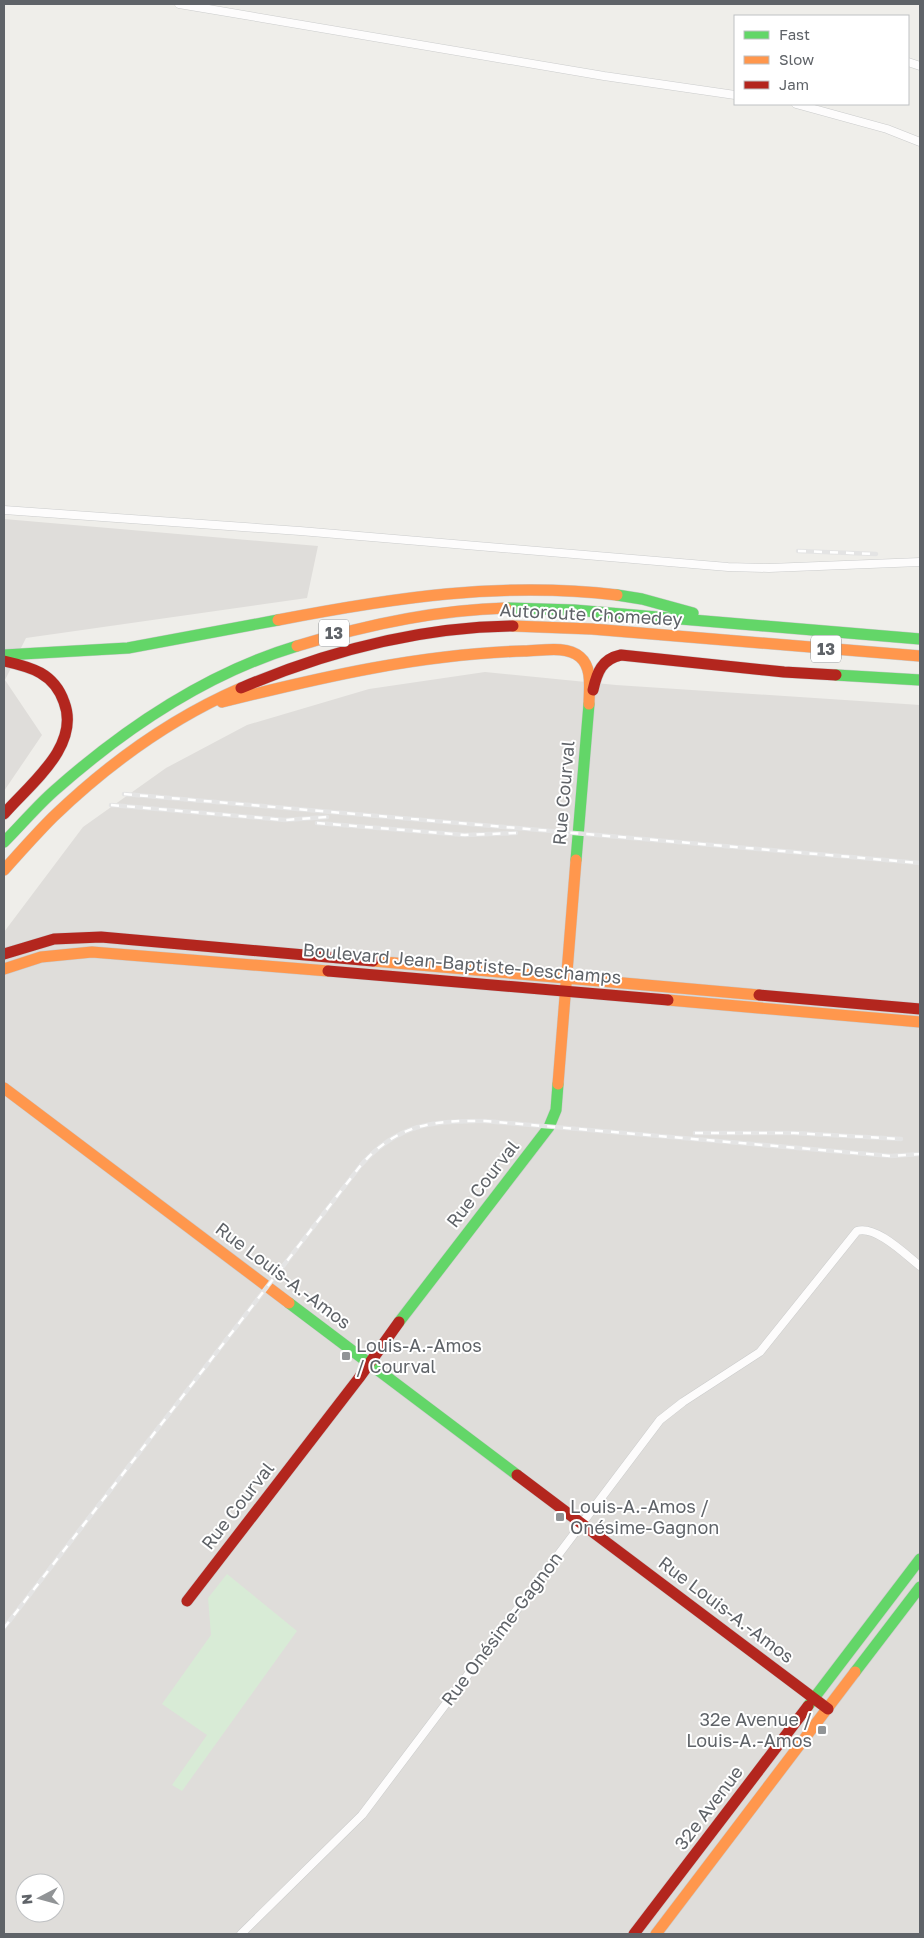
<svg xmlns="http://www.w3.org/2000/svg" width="924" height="1938" viewBox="0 0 924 1938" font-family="'Golos Text',sans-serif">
	<rect width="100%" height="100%" fill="#efeeea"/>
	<path fill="#dfddda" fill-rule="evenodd" d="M4,519l314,27 -11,52 -281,40 -21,42 37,55 -38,56z
		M485,672l131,13 304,20v1229h-916v-1002l79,-105 83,-59 81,-43 122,-36zM25,1883h30v30h-30z"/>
	<path fill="#d8ebd6" d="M227,1574l70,57 -115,160 -10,-6 35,-50 -45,-31 49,-69 -3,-37z"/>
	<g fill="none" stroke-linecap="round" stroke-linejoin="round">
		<g stroke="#cbcccc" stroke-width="9">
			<path id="street" d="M179,4l425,72 131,19
				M908,62l12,4
				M796,104l91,25 33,13
				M4,510l296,21 428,36 41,1 151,-6
				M241,1934l121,-119 298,-395 23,-18 77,-50 97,-121c19,-6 49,24 63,35"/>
		</g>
		<g stroke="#cacacb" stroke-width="12">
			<path id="fast" d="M617,595l25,4 51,14
				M506,608l68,2 346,29
				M4,655l124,-7 150,-28
				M836,675l84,5
				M4,842c17,-17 33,-36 50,-51 70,-62 153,-118 243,-145
				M576,860l13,-156
				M289,1303l228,172
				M399,1322l150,-195 7,-17 2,-26
				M855,1672l65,-85
				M808,1706l112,-147"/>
		</g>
		<g stroke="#cacacb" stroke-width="12">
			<path id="slow" d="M278,620c114,-22 223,-39 339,-25
				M513,626l79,3 328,27
				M297,646c68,-21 137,-36 209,-38
				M222,702c100,-25 199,-48 302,-51 17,0 42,-6 56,6 13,11 9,32 9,47
				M4,870c16,-18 32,-36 49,-53 54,-52 119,-99 188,-129
				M373,961l386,34
				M4,969l37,-12 51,-5 236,19
				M668,1000l252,22
				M558,1084l18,-224
				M4,1088l285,215
				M656,1934l199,-262"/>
		</g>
		<g stroke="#cacacb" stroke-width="12">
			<path id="jam" d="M4,661c27,6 50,12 60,41 17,44 -34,82 -60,112
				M241,688c87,-37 177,-61 272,-62
				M593,690c4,-18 9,-31 28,-35l163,17 52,3
				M4,954l50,-15 47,-2 272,24
				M328,971l340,29
				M759,995l161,14
				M517,1475l311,234
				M187,1601l172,-223 40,-56
				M634,1934l174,-228"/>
		</g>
		<use href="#street" stroke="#fdfcfc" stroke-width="8"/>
		<use href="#fast" stroke="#63d668" stroke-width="11"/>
		<use href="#slow" stroke="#ff974d" stroke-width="11"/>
		<use href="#jam" stroke="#b3261e" stroke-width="11"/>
		<g stroke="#e4e4e4" stroke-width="4.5">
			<path id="rail" d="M798,551l78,3
				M124,794l796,69
				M111,805l174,15 42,-3
				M317,823l148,12 51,-2
				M695,1133h99l107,6
				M4,1628l357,-463c36,-41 73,-45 124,-44l406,35 29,-2"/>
		</g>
		<use href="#rail" stroke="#fff" stroke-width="2.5" stroke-dasharray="8" stroke-linecap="butt"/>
	</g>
	<g fill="#919496" stroke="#fff" stroke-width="2">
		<rect x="341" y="1351" width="10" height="10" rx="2.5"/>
		<rect x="555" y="1512" width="10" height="10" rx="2.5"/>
		<rect x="817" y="1725" width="10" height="10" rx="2.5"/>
	</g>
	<g text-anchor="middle" stroke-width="4" stroke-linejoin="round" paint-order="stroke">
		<g fill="#fff" stroke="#8f9295" stroke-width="1">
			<rect x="319" y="619.5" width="30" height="27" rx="4"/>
			<rect x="811" y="635.5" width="30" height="27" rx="4"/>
		</g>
		<g font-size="16" font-weight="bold" fill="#5f6368">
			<text x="334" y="639">13</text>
			<text x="826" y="655">13</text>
		</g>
		<g font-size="18" fill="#5f6368" stroke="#fff">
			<text transform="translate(591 615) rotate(3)" y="6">Autoroute Chomedey</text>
			<text transform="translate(564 793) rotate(-85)" y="6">Rue Courval</text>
			<text transform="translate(462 964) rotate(5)" y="6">Boulevard Jean-Baptiste-Deschamps</text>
			<text transform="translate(483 1184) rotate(-52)" y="6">Rue Courval</text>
			<text transform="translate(283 1276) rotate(37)" y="6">Rue Louis-A.-Amos</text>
			<text transform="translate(238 1506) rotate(-52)" y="6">Rue Courval</text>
			<text transform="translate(726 1610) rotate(37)" y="6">Rue Louis-A.-Amos</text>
			<text transform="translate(502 1629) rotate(-53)" y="6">Rue Onésime-Gagnon</text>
			<text transform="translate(709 1808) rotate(-53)" y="6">32e Avenue</text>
		</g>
		<g font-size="18" fill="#5f6368" stroke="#fff" text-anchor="start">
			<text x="356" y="1352">Louis-A.-Amos<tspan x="356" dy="21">/ Courval</tspan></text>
			<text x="570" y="1513">Louis-A.-Amos /<tspan x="570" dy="21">Onésime-Gagnon</tspan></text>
			<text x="812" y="1726" text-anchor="end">32e Avenue /<tspan x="812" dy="21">Louis-A.-Amos</tspan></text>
		</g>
	</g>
	<rect width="924" height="1938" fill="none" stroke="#5f6368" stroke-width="10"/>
	<rect x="734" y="15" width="175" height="90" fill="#ffffff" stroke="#bfc1c3"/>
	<rect x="744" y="31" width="25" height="8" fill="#63d668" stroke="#bfc1c3"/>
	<text x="779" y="40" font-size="15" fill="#5f6368">Fast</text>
	<rect x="744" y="56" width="25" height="8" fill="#ff974d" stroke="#bfc1c3"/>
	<text x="779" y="65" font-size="15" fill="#5f6368">Slow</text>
	<rect x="744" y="81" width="25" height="8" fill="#b3261e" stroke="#bfc1c3"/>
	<text x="779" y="90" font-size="15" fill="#5f6368">Jam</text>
	<g transform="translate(40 1898) rotate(264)"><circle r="24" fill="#ffffff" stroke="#bfc1c3"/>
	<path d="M0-4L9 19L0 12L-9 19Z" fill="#919496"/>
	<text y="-8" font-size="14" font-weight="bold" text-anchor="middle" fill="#5f6368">N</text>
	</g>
</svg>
